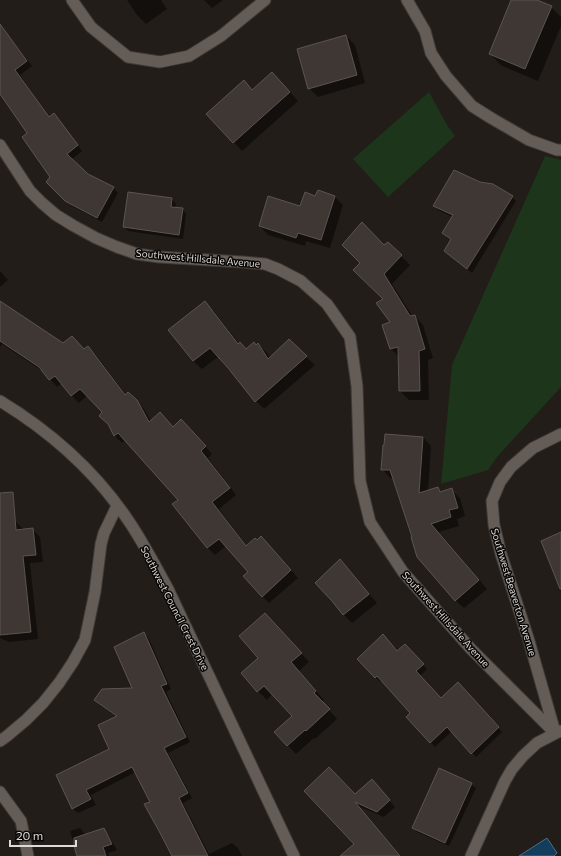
<svg xmlns="http://www.w3.org/2000/svg" width="561" height="856" viewBox="0 0 561 856" font-family="Commissioner,sans-serif">
	<rect width="100%" height="100%" fill="#231d19"/>
	<path fill="#1d351a" d="M429,92l18,33 8,11 -67,61 -35,-38z
		M545,156l16,4v227l-64,70 -9,13 -47,14 11,-119z"/>
	<path fill="#113e5c" stroke="#4e6d81" d="M547,838l10,15 -3,3h-35z"/>
	<path fill="#0007" d="M127,0h34l6,9 -21,15 -9,-9z
		M204,0h19l-11,8z
		M513,0h22l16,7 10,10v9l-23,55 -36,-15 -12,-12z
		M4,30l5,6 23,30 -12,9 29,43 5,-4 5,6 23,31 -10,8 16,15 25,14 5,5 -16,29 -30,-16 -25,-24 5,-5 -24,-44 -28,-40v-60z
		M346,36l9,9 10,38 -47,14 -9,-9z
		M281,82l17,19 -56,50 -34,-37 45,-23z
		M316,197h19l8,8 -13,43 -24,-7 -1,5 -37,-11 -8,-9 41,-19z
		M512,197l4,4 -44,72 -22,-18 2,-15 -9,-7 10,-16 -15,-7 -4,-4z
		M172,199l4,5 -1,4 7,1 4,5 -3,25 -55,-8 -4,-5z
		M388,243l22,22 -18,19 21,33 1,-1 9,9 10,33 -5,2 1,40h-20l-9,-9 -1,-34 -8,-8 -7,-24 7,-2 -7,-24 -30,-29z
		M0,271l8,9 -8,7z
		M0,302l63,42 21,6 4,-2 8,7 30,40 2,-2 16,16 7,12 22,7 15,-1 24,27 -4,4 28,37 -17,14 28,38 21,-2 30,33 -29,25 -7,-7 -13,-24 -23,-26 -11,9 -7,-7 -29,-48 -54,-60 -3,3 -7,-7 -11,-24 -16,-17 -9,8 -7,-7 -10,-13 -5,4 -13,-15 -42,-28 -2,3z
		M205,303l9,8 25,33 8,6 11,-6 9,9 3,5 36,-1 9,8 -51,44 -8,-8 -38,-44 -16,12 -9,-8z
		M423,437l8,9 -3,45 10,-3 4,5 9,-3 9,8 5,18 -8,3 2,7 -20,6 48,57 -23,19 -9,-8 -41,-63 -20,-59h-4l-8,-9z
		M0,511l15,10 7,7v2h11l7,7 3,25 -13,1 8,76 -29,3 -9,-4z
		M370,595l7,8 -25,20 -8,-8z
		M274,623l35,39 -10,9 25,29 -2,2 15,17 -22,20 -1,-1 -18,16 -21,-22 18,-16 -21,-22 -5,6 -9,-9 2,-33z
		M144,633l5,6 22,50 -5,3 24,50 -22,11 24,45 -9,5 26,51 23,-11 6,5 4,8h-69l-22,-54 -15,-30 -45,23 5,10 -18,8 -6,-5 38,-58 8,-33 -18,-12 -5,-5 38,-12z
		M410,650l17,19 -7,7 21,23 21,-11 40,44 -26,25 -24,-26 -17,16 -28,-30 4,-4 -29,-33 -2,2 -21,-23 39,-7z
		M471,784l5,4 -27,58 -32,-14 -4,-5z
		M377,787l18,20 -11,10 -26,-11 42,50h-59l15,-12 -1,-49z
		M80,828l6,7 17,-5 6,6 8,14 -9,3 1,3h-31l-8,-25z"/>
	<path fill="#3e3733" stroke="#5c544f" d="M511,0h26l15,6 -27,63 -36,-15z
		M0,24l27,37 -12,9 34,47 5,-4 24,32 -11,9 21,20 26,13 -17,31 -32,-17 -19,-19 4,-5 -28,-40 5,-4 -27,-39z
		M346,35l11,40 -49,14 -11,-40z
		M272,72l18,20 -57,51 -27,-29 38,-34 8,10z
		M454,170l26,12 13,2 20,12 -46,73 -23,-18 7,-12 -9,-6 11,-18 -20,-9z
		M318,190l17,6 -14,44 -23,-7 -2,5 -37,-12 9,-30 32,10 5,-14 10,4z
		M128,192l44,6 -1,9 12,1 -4,27 -56,-8z
		M362,222l22,23 4,-3 14,13 -18,19 26,42 5,-1 10,34 -6,2 1,40h-21l-1,-44 -8,2 -8,-24 8,-3 -14,-19 7,-4 -30,-29 7,-7 -18,-18z
		M0,301l63,42 9,-7 12,13 4,-3 37,49 3,-3 9,8 12,22 11,-10 13,15 8,-8 25,27 -5,5 29,37 -18,14 34,44 9,-8 2,2 4,-4 30,34 -29,27 -19,-21 5,-4 -29,-33 -12,9 -35,-44 6,-4 -60,-67 -4,3 -6,-12 -9,-8 3,-4 -22,-23 -9,7 -16,-20 -6,4 -10,-13 -39,-26z
		M205,301l33,43 2,-2 6,7 8,-7 2,3 2,-2 10,16 21,-20 18,17 -52,46 -27,-34 -18,-20 -17,13 -25,-31z
		M385,434l38,3 -4,56 19,-6 2,5 12,-4 6,20 -9,2 2,7 -20,7 48,56 -24,21 -38,-44 -6,-20h1l-22,-67h-9l2,-25h1z
		M13,492l3,38 17,-2 3,27 -13,1 8,76 -31,3v-142z
		M561,532v57h-1l-19,-48z
		M340,559l29,35 -26,21 -11,-14 -17,-18z
		M265,613l37,40 -11,9 25,29 -2,2 16,16 -24,22 -1,-1 -18,16 -13,-14 18,-16 -28,-30 -7,6 -16,-19 17,-15 -19,-22z
		M144,632l23,52 -6,2 25,51 -22,11 24,45 -9,5 29,58h-36l-13,-25 -15,-27 6,-2 -18,-35 -46,23 5,9 -19,10 -16,-34 53,-26 -11,-24 19,-9 -23,-16 8,-11 30,-1 -18,-41z
		M383,634l14,17 8,-7 19,20 -8,7 25,27 17,-16 41,45 -28,27 -24,-27 -17,16 -24,-26 4,-4 -33,-37 -2,2 -18,-19z
		M329,767l26,27 17,-15 18,21 -13,12 -22,-10 45,54h-60l14,-12 -50,-53z
		M439,768l33,15 -27,60 -33,-15z
		M104,828l8,16 -9,3 3,9h-29l-3,-10v-8z"/>
	<g fill="none" stroke-linecap="round" stroke-linejoin="round">
		<g stroke="#3e3a37" stroke-width="13">
			<path id="minor" d="M0,145l30,46 12,12 14,12 18,11 22,12 21,9 20,7 22,3 84,5 22,2 13,5 23,12 26,23 23,33 7,49 3,95 10,41 33,50 68,77 84,84
				M555,732l-26,-91 -28,-87 -7,-29 -2,-24 8,-19 11,-15 22,-19 28,-14
				M0,741l7,-5 19,-16 17,-17 16,-20 14,-21 12,-22 10,-48 6,-48 3,-11 13,-27
				M0,792l21,29 7,35
				M471,856l34,-75 7,-12 11,-13 14,-13 23,-12"/>
		</g>
		<g stroke="#3e3a37" stroke-width="13">
			<path id="tertiary" d="M72,0l19,27 37,30 32,5 29,-6 32,-20 44,-36
				M407,0l18,31 6,22 15,23 26,30 19,12 38,22 28,10h4
				M0,401c51,31 97,72 130,122 14,21 26,44 38,66l126,267"/>
		</g>
		<use href="#minor" stroke="#645c57" stroke-width="11"/>
		<use href="#tertiary" stroke="#645c57" stroke-width="11"/>
	</g>
	<g text-anchor="middle" stroke-width="3" stroke-linejoin="round" paint-order="stroke">
		<g font-size="10" fill="#dedad7" stroke="#0a0806">
			<text transform="translate(198 258) rotate(5)" y="4">Southwest Hillsdale Avenue</text>
			<text transform="translate(514 592) rotate(73)" y="4">Southwest Beaverton Avenue</text>
			<text transform="translate(175 608) rotate(63)" y="4">Southwest Council Crest Drive</text>
			<text transform="translate(446 619) rotate(48)" y="4">Southwest Hillsdale Avenue</text>
		</g>
	</g>
	<path d="M10 840v6h66v-6" fill="none" stroke="#dedad7" stroke-width="2"/>
	<text x="16" y="840" font-size="12" fill="#dedad7" stroke="#0a0806" stroke-width="3" paint-order="stroke">20 m</text>
</svg>
